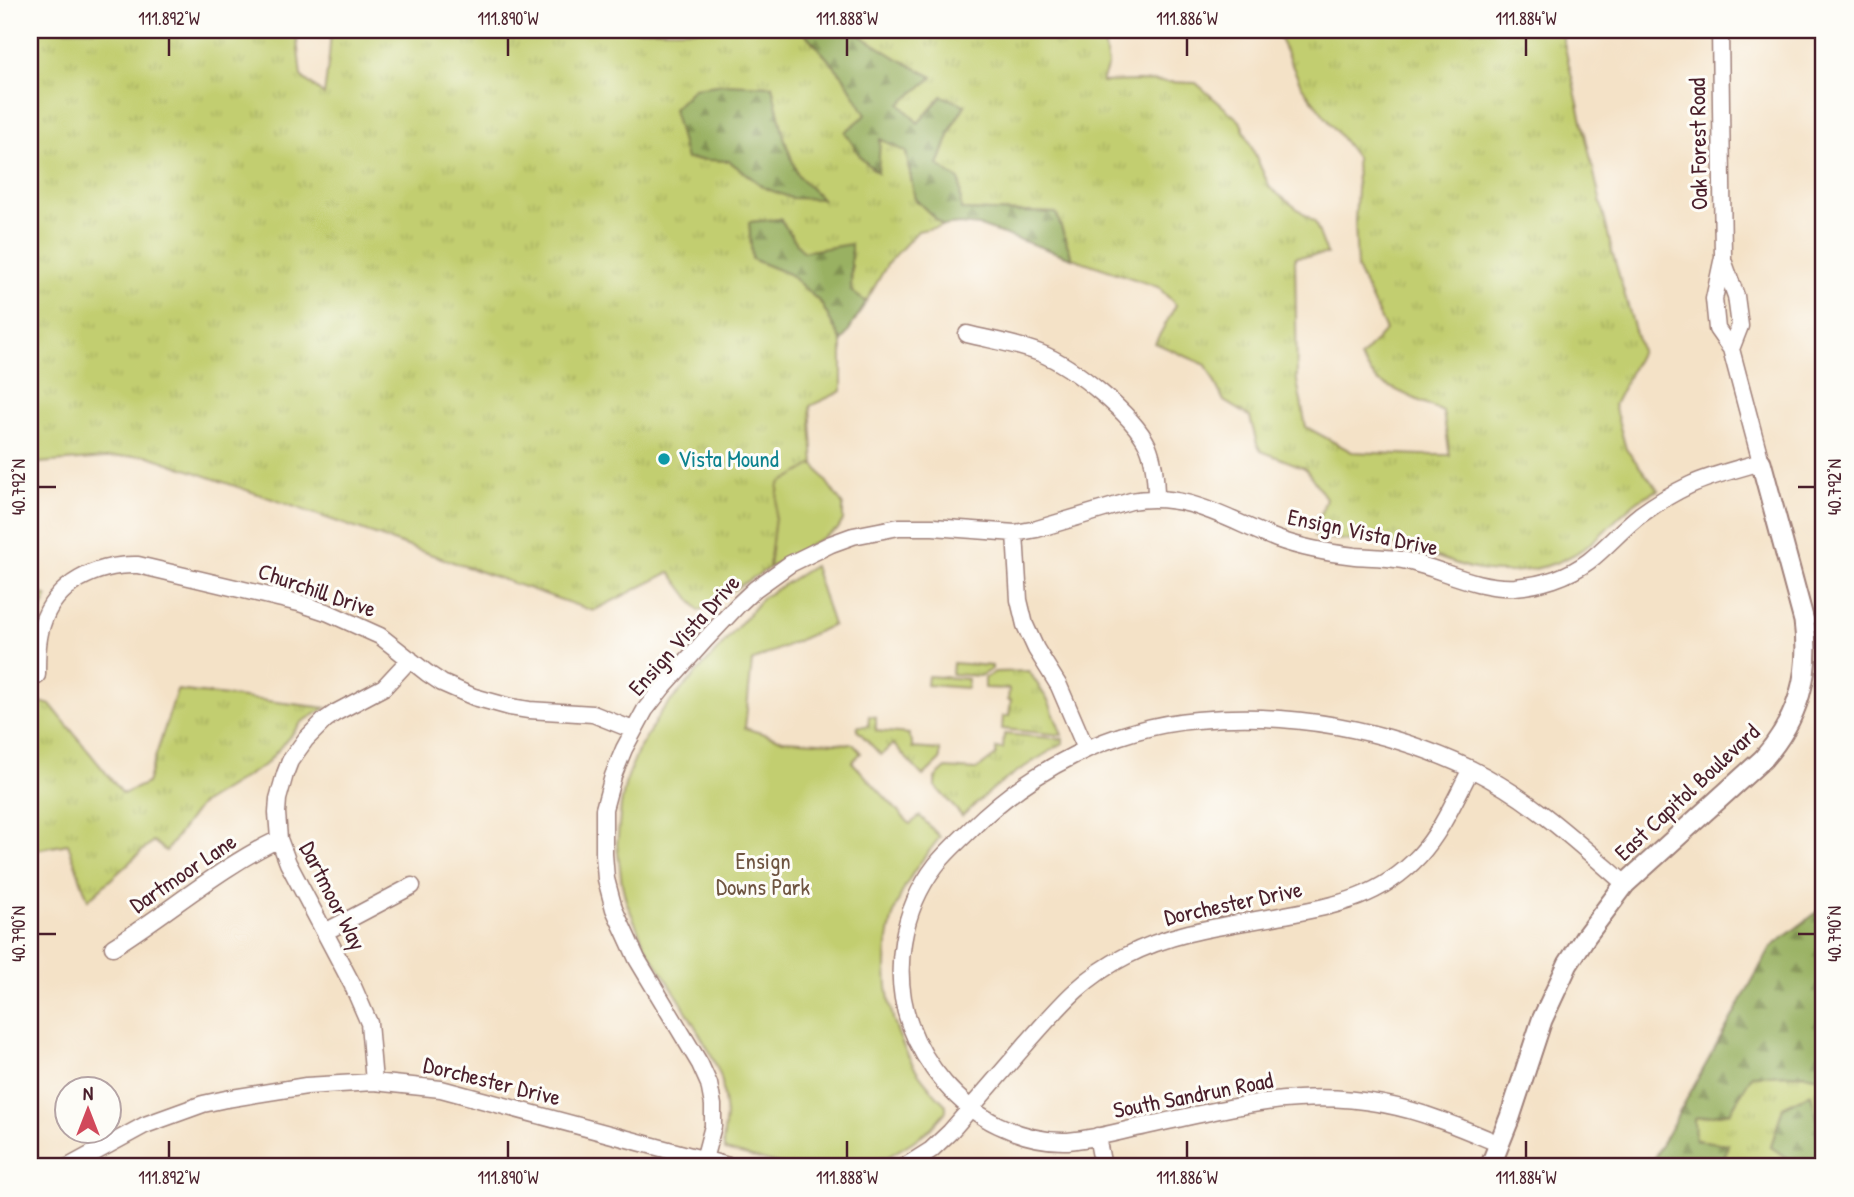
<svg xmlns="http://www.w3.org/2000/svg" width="1854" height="1197" viewBox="0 0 1854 1197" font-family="'Patrick Hand',sans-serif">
	<defs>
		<pattern id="grass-tufts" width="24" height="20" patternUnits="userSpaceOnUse" patternTransform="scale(1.75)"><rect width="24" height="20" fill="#c2ce70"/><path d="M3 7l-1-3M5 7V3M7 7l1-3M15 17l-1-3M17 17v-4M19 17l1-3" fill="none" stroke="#a8b061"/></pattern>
		<pattern id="forest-firs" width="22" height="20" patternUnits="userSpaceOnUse" patternTransform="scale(1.75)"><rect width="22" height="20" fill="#99b162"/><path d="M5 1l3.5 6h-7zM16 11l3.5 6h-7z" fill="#7f8f51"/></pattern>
	</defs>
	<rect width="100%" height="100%" fill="#fdfcf7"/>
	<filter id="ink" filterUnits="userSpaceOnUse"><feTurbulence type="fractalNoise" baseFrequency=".0143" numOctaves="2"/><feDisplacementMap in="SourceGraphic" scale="14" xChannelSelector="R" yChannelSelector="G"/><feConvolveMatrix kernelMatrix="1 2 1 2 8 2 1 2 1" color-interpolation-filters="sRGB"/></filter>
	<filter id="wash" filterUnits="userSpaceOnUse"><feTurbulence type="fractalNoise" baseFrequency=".00686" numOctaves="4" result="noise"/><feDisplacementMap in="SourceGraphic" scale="28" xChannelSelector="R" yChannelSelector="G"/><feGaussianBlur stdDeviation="1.57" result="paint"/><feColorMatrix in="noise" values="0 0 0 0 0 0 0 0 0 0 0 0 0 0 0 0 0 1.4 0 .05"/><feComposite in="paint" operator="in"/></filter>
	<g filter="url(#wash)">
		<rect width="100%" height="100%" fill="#f4e2c7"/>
		<path fill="url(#grass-tufts)" stroke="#86764e" stroke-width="2" fill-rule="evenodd" d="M30,30h266l5,46 23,19 5,-38 2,-27h471l42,47 36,61 26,14 9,47 28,27 -25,5 -30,32 -22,39 -15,-10 1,-26 -49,-14 -23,-33 -28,40 37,15 32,29 21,39v49l-32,15 4,58 -35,21 -10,83 -70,43 -29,-39 -77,39 -447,-156 -107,8 -9,4zM772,86l13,55 13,35 23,23 -56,-11 -36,-27z
			M851,30h251l6,35 -6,17 35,-1 59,2 44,38 30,67 45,34 12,32 -32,3 2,124 9,46 46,25 69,3h29l-7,-43 -66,-31 -17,-23 26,-28 -29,-61 -2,-48 2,-32 -1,-32 -55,-72 -25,-55h285l51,221 29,100 -27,54 12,44 32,41c-6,3 -13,6 -19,10 -24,17 -41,43 -70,57 -29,15 -67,19 -99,11 -25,-7 -50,-19 -76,-23 -27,-4 -54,-4 -80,-9l12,-38 -21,-30 -44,-17 -4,-7 -7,-27 -26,-16 -18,-36 -51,-22 21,-38 -18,-18 -86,-29 -16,-45 -95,-3 -23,-44 15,-41 12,-20 -47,18 -19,-19 33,-27 -34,-18z
			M30,586l17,11 -17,40z
			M953,663l39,3v3l-12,7 -28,-2z
			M1029,671l20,31 13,33 -60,-6 1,-13h6l2,-16h-3l1,-11 -24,-1v-10l10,-6z
			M928,676l40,3 -1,9 -40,-3z
			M177,690l149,18 -24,14 -36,42 -66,41 -34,46 -13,-10 -65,59 -20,-56 -38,7v-152l21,6 72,89 24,-11z
			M869,716l7,1v14l33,3v3l3,4v7l28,2v10l-17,16 -30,-32 -12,11 -24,-25 1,-4h10z
			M1004,734l59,5v4l-45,28 -24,17 -32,28 -27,-30v-8l11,-10 30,2 20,-15v-7l7,1z
			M1805,1074l19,4v32l-6,13 -8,-29 -27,13 -12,39 29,21h-78l6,-23 -34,-4v-22l36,-6 22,-37z"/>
		<path fill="url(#forest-firs)" stroke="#726846" stroke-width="2" d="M802,30h49l47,29 35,18 -33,27 18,19 24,-27 23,9 -12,20 -15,40 22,16 1,29 95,3 16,45 -92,-32 -21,-2 -16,2 -28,-27 -9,-47 -26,-13 -2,34 -16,-14 -17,-27 21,-17 -22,-38z
			M724,84l48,2 13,55 13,35 24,23 -31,-1 -26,-10 -36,-27 -43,-2 -13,-50 21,-21z
			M780,219l23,33 48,-8v47l15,11 -24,40 -21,-39 -32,-29 -37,-15 -3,-37z
			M1824,907v171l-19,-4 -53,1 -22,37 -36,6 1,22 33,4 -6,23h-73l122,-220z
			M1811,1094l7,28 6,-12v57h-24l-29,-20 12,-40z"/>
		<path fill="#c2ce70" stroke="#86764e" stroke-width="2" d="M814,464l29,41v15l-5,9 -69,39 10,-84z
			M814,566l19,59 -81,36 -7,67 38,12 70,4 8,9 -9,9 58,62 10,-8 20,21c-10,13 -21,26 -29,39 -35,57 -32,130 1,187 9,16 21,29 34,42v6l-15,17 -19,14 -23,14 -35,11h-65l-64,-17 -2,-7 3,-28 -4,-33 -2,-7 -9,-21 -31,-54 -35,-54 -19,-45 -4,-17 -5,-39 4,-40 4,-20 7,-20 7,-16 22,-37 63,-69 38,-45z"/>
	</g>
	<g filter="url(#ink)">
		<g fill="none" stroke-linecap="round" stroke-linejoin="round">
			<g stroke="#9f8079" stroke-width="19">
				<path id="minor" d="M1723,260l13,36 4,30 -9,23
					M967,334c24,6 50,10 73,19 33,13 93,61 108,93 7,17 8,35 8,53
					M1015,533l4,67 6,25 11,24 23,37 27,63
					M37,675c0,-17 0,-34 5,-50 13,-42 55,-61 96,-60l161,38 30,10 51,23 47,37 15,10 32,14 36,10 19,3 64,4 40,16
					M325,932l87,-46
					M113,947c56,-35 107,-80 166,-108
					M374,1082l-5,-59 -17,-39 -64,-121 -9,-24 -2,-26 1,-14 7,-25 5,-13 16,-22 19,-19 10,-7 49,-26 26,-28
					M1097,1136l6,31
					M1500,1144c-20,-8 -40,-17 -60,-24 -45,-17 -95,-24 -142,-21 -56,3 -112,19 -167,30 -20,5 -42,10 -63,12 -24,1 -49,-6 -70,-16 -40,-19 -73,-59 -88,-100 -19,-53 -8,-116 26,-160 10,-13 23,-24 34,-35 60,-60 142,-103 227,-110 93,-9 190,9 274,49 59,29 105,72 154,115
					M68,1167l77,-42 58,-21 23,-5 80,-13 68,-4 67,7 291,78
					M702,1167l11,-41v-21l-4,-21 -9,-20 -63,-105 -23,-50 -8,-30 -2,-25v-45l9,-33 11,-27 21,-39 18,-23 43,-48 33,-35 16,-15 35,-25 41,-20 22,-8 46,-9h34l82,6 22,-4 94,-28c56,-10 96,19 146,38 25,9 52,14 78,17 15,1 32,1 47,4 39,8 72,29 113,27 25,-2 53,-10 74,-26 18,-14 33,-32 51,-46 15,-11 33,-22 50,-30 22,-10 48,-16 71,-23l-30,-113 -14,-20 -3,-30 9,-42 -3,-227
					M904,1167l27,-17 19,-18c26,-30 51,-59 77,-89 32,-36 55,-65 99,-87 50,-26 105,-31 159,-41 53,-10 96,-18 134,-59 23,-25 36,-57 52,-87"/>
			</g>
			<g stroke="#9f8079" stroke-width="23">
				<path id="tertiary" d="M1490,1167l20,-50 32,-97 26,-56 18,-28 39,-52 138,-125c36,-41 48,-85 41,-138l-43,-159"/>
			</g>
			<use href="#minor" stroke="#fff" stroke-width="16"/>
			<use href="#tertiary" stroke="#fff" stroke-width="19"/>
		</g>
	</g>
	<path fill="none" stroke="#4a1f2b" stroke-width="2.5" d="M169,38v18M508,38v18M847,38v18M1187,38v18M1526,38v18M38,487h18M1798,487h17M38,934h18M1798,934h17M169,1141v17M508,1141v17M847,1141v17M1187,1141v17M1526,1141v17"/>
	<circle fill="#0f9aa8" stroke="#fdfcf7" stroke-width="2.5" cx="664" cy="459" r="7"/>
	<g text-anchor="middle" stroke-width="6" stroke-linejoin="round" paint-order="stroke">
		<g font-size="23" fill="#4a1f2b" stroke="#fdfcf7">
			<text transform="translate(1698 144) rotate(-91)" y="8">Oak Forest Road</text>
			<text transform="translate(1363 532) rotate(12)" y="8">Ensign Vista Drive</text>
			<text transform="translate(317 590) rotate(19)" y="8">Churchill Drive</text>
			<text transform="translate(684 635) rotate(-48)" y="8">Ensign Vista Drive</text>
			<text transform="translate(1687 792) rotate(-43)" y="8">East Capitol Boulevard</text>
			<text transform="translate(183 873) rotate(-34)" y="8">Dartmoor Lane</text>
			<text transform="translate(333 896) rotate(63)" y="8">Dartmoor Way</text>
			<text transform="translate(1233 903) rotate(-12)" y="8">Dorchester Drive</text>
			<text transform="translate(492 1081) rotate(14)" y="8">Dorchester Drive</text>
			<text transform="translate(1193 1095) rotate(-11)" y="8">South Sandrun Road</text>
		</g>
		<g font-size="23" fill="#0d838f" stroke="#fdfcf7" text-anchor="start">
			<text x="678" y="467">Vista Mound</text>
		</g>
		<g font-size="23" fill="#6e5440" stroke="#fdfcf7">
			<text x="763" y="869">Ensign<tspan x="763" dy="26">Downs Park</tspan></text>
		</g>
	</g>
	<rect width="1854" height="1197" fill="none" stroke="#fdfcf7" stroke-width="77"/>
	<g transform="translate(88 1110)"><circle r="33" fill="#fdfcf7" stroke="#b5a4a5" stroke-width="2"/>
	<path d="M0-5L12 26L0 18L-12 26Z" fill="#d1495b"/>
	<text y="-10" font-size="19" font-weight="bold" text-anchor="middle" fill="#4a1f2b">N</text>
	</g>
	<rect x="38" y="38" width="1777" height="1120" fill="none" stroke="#4a1f2b" stroke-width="2.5"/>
	<g font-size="18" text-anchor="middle" fill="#4a1f2b">
		<text x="169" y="25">111.892°W</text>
		<text x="508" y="25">111.890°W</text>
		<text x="847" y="25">111.888°W</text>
		<text x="1187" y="25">111.886°W</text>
		<text x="1526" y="25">111.884°W</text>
		<text transform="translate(19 487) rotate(-90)" y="6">40.792°N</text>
		<text transform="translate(1835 487) rotate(-90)" y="6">40.792°N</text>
		<text transform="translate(19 934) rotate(-90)" y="6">40.790°N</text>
		<text transform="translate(1835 934) rotate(-90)" y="6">40.790°N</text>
		<text x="169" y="1184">111.892°W</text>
		<text x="508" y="1184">111.890°W</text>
		<text x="847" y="1184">111.888°W</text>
		<text x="1187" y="1184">111.886°W</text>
		<text x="1526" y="1184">111.884°W</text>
	</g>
</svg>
